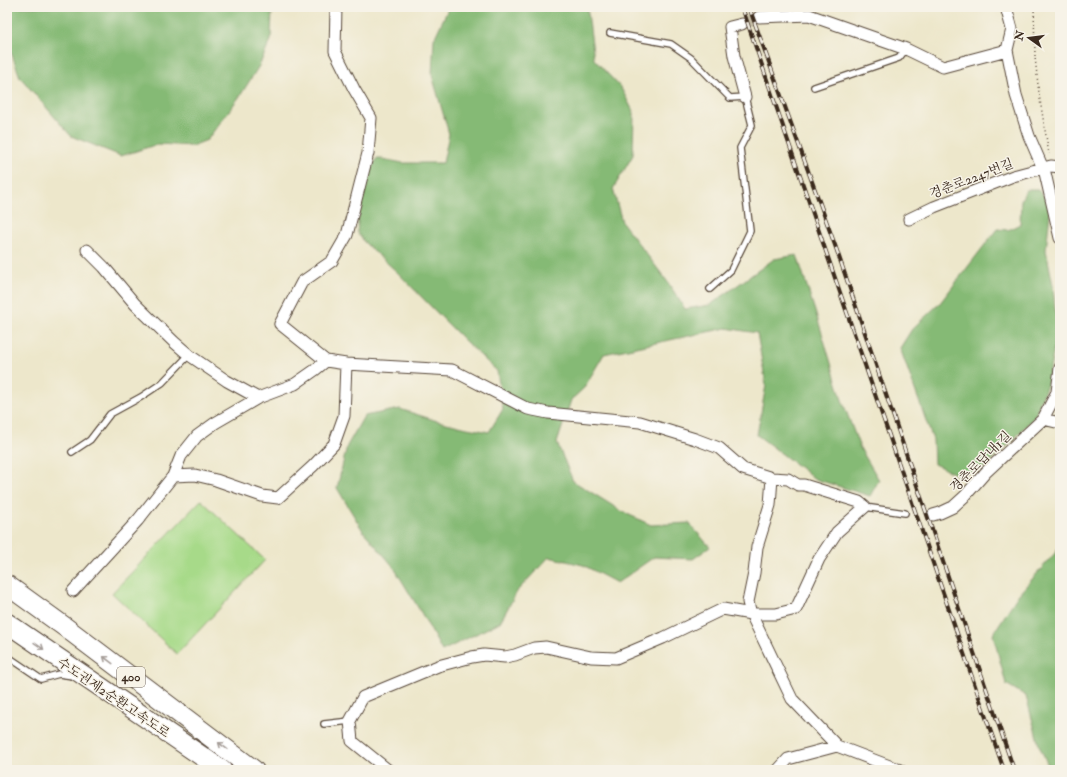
<svg xmlns="http://www.w3.org/2000/svg" width="1067" height="777" viewBox="0 0 1067 777" font-family="'IM FELL Double Pica','Noto Serif KR',serif">
	<rect width="100%" height="100%" fill="#f7f3e8"/>
	<filter id="ink" filterUnits="userSpaceOnUse"><feTurbulence type="fractalNoise" baseFrequency=".025" numOctaves="2"/><feDisplacementMap in="SourceGraphic" scale="8" xChannelSelector="R" yChannelSelector="G"/><feConvolveMatrix kernelMatrix="1 2 1 2 8 2 1 2 1" color-interpolation-filters="sRGB"/></filter>
	<filter id="wash" filterUnits="userSpaceOnUse"><feTurbulence type="fractalNoise" baseFrequency=".012" numOctaves="4" result="noise"/><feDisplacementMap in="SourceGraphic" scale="16" xChannelSelector="R" yChannelSelector="G"/><feGaussianBlur stdDeviation="0.9" result="paint"/><feColorMatrix in="noise" values="0 0 0 0 0 0 0 0 0 0 0 0 0 0 0 0 0 1.4 0 .05"/><feComposite in="paint" operator="in"/></filter>
	<g filter="url(#wash)">
		<rect width="100%" height="100%" fill="#ede7cb"/>
		<path fill="#a7da89" stroke="#718254" d="M201,500l64,60 -88,94 -65,-61z"/>
		<path fill="#85ba75" stroke="#60724a" d="M7,7h265l-1,33 -12,26 -19,30 -33,44 -15,6 -34,-2 -37,12 -50,-20 -51,-59 -13,-36z
			M449,7h137l2,6 6,46 27,29 13,25 -1,42 -20,34 9,33 45,59 18,28 25,-4 64,-46 23,-4 24,75 21,70 18,48 19,32 -9,16 -55,-17 -58,-44 9,-50 -9,-52 -31,-5 -122,26 -20,34 -13,12 -14,43 16,38 50,31 28,13 38,-2 21,24 -17,12 -39,-2 -37,26 -34,-18 -34,-8 -31,33 -18,32 -58,29 -20,-37 -29,-48 -30,-35 -26,-43 10,-42 17,-30 36,-7 34,11 33,8 22,4 14,-23 -6,-38 -32,-30 -69,-70 -31,-28 -8,-11 5,-46 15,-28 26,5h40l6,-29 -17,-59 2,-36z
			M1026,190h12l13,13 -5,47 7,35 3,36 -3,33 -6,31 -12,31 -23,25 -31,29 -23,5 -24,-11 -1,-24 -33,-92 12,-19 28,-26 57,-74 11,1 12,-6 1,-24z
			M1060,544v226h-10l-11,-25 -13,-49 -20,-12 -13,-50 25,-39 39,-44z"/>
	</g>
	<g filter="url(#ink)">
		<g fill="none" stroke-linecap="round" stroke-linejoin="round">
			<path stroke="#c9c1a8" stroke-width="11" stroke-dasharray="11 5.5" stroke-linecap="butt" d="M742,24l17,-7"/>
			<g stroke="#564638" stroke-width="8">
				<path id="service" d="M610,33l61,11 20,14 39,40 15,-1 7,28 -12,23 10,83 -19,39 -21,19
					M814,87l85,-29 7,-9
					M72,452l18,-12 20,-26 31,-17 21,-14 27,-28
					M865,507l40,6
					M7,656l34,23 18,-5 14,2
					M324,724l26,-3"/>
			</g>
			<g stroke="#564638" stroke-width="13">
				<path id="minor" d="M336,7l-1,44 19,38 17,29 -3,35 -21,82 -15,26 -30,21 -22,42 46,37 20,3 106,6 76,39 20,4 92,9 55,17 24,9 24,21 29,9
					M1006,7l6,22 -5,21 9,45 13,41 16,37 15,65
					M759,17l50,-2 97,34 37,18 64,-17
					M742,24l-12,3 4,29 11,41
					M909,219l25,-12 79,-31 38,-10 9,1
					M87,250l17,17 31,37 39,38 15,13 38,26 31,17
					M1043,419l17,4
					M173,476l22,-1 21,5 46,16 16,2 35,-32 21,-22 10,-28 2,-52
					M933,515l7,-2 13,-6 12,-11 21,-24 57,-53 14,-27 3,-24
					M73,591l65,-71 35,-44 8,-20 16,-20 18,-13 43,-25 37,-14 20,-14 11,-9
					M388,770l-36,-29 -2,-20 13,-24 75,-31 34,-9 12,-2 21,2 10,-2 19,-7 12,-1 45,10 25,1 47,-20 60,-29 28,5h25l20,-5 23,-50 18,-27 28,-25 -6,-5 -55,-17h-6l-10,-6 -16,-1 -2,27 -13,42 -3,26 -6,29 3,12 41,85 45,47 63,24
					M778,770l10,-11 49,-13"/>
			</g>
			<g stroke="#564638" stroke-width="21">
				<path id="motorway" d="M7,585l58,42 189,143
					M7,623l215,147"/>
			</g>
			<path stroke="#564638" stroke-width="1.5" stroke-dasharray="1 3" stroke-linecap="butt" d="M1034,7l1,50 4,37 10,60"/>
			<use href="#service" stroke="#fff" stroke-width="5.5"/>
			<use href="#minor" stroke="#fff" stroke-width="11"/>
			<use href="#motorway" stroke="#fff" stroke-width="19"/>
			<g stroke="#3b2a1e" stroke-width="4">
				<path id="rail" d="M742,7l262,763
					M749,7l87,241 178,522"/>
			</g>
			<use href="#rail" stroke="#f7f3e8" stroke-width="2.5" stroke-dasharray="8" stroke-linecap="butt"/>
		</g>
		<defs><path id="oneway-shaft" d="M-6 0H5M1.5-3L5.5 0L1.5 3" fill="none" stroke-width="1.6" stroke-linecap="round" stroke-linejoin="round"/></defs>
		<g stroke="#a79f9a">
			<use href="#oneway-shaft" transform="translate(39 646) rotate(35)"/>
			<use href="#oneway-shaft" transform="translate(108 660) rotate(-143)"/>
			<use href="#oneway-shaft" transform="translate(223 746) rotate(-143)"/>
		</g>
	</g>
	<g text-anchor="middle" stroke-width="3" stroke-linejoin="round" paint-order="stroke">
		<rect fill="#f7f3e8" stroke="#73665b" stroke-width="1" x="117" y="667" width="28" height="20" rx="3"/>
		<g font-size="12" font-weight="bold" fill="#3b2a1e">
			<text x="131" y="681">400</text>
		</g>
		<g font-size="13" fill="#3b2a1e" stroke="#f7f3e8">
			<text transform="translate(971 178) rotate(-21)" y="5">경춘로2247번길</text>
			<text transform="translate(980 461) rotate(-45)" y="5">경춘로답내1길</text>
			<text transform="translate(114 697) rotate(34)" y="5">수도권제2순환고속도로</text>
		</g>
	</g>
	<rect width="1067" height="777" fill="none" stroke="#f7f3e8" stroke-width="24"/>
	<g transform="translate(1029 38) rotate(284)" stroke="#f7f3e8" stroke-width="3" paint-order="stroke">
	<path d="M0-3L7 15L0 10L-7 15Z" fill="#3b2a1e"/>
	<text y="-6" font-size="11" font-weight="bold" text-anchor="middle" fill="#3b2a1e">N</text>
	</g>
</svg>
